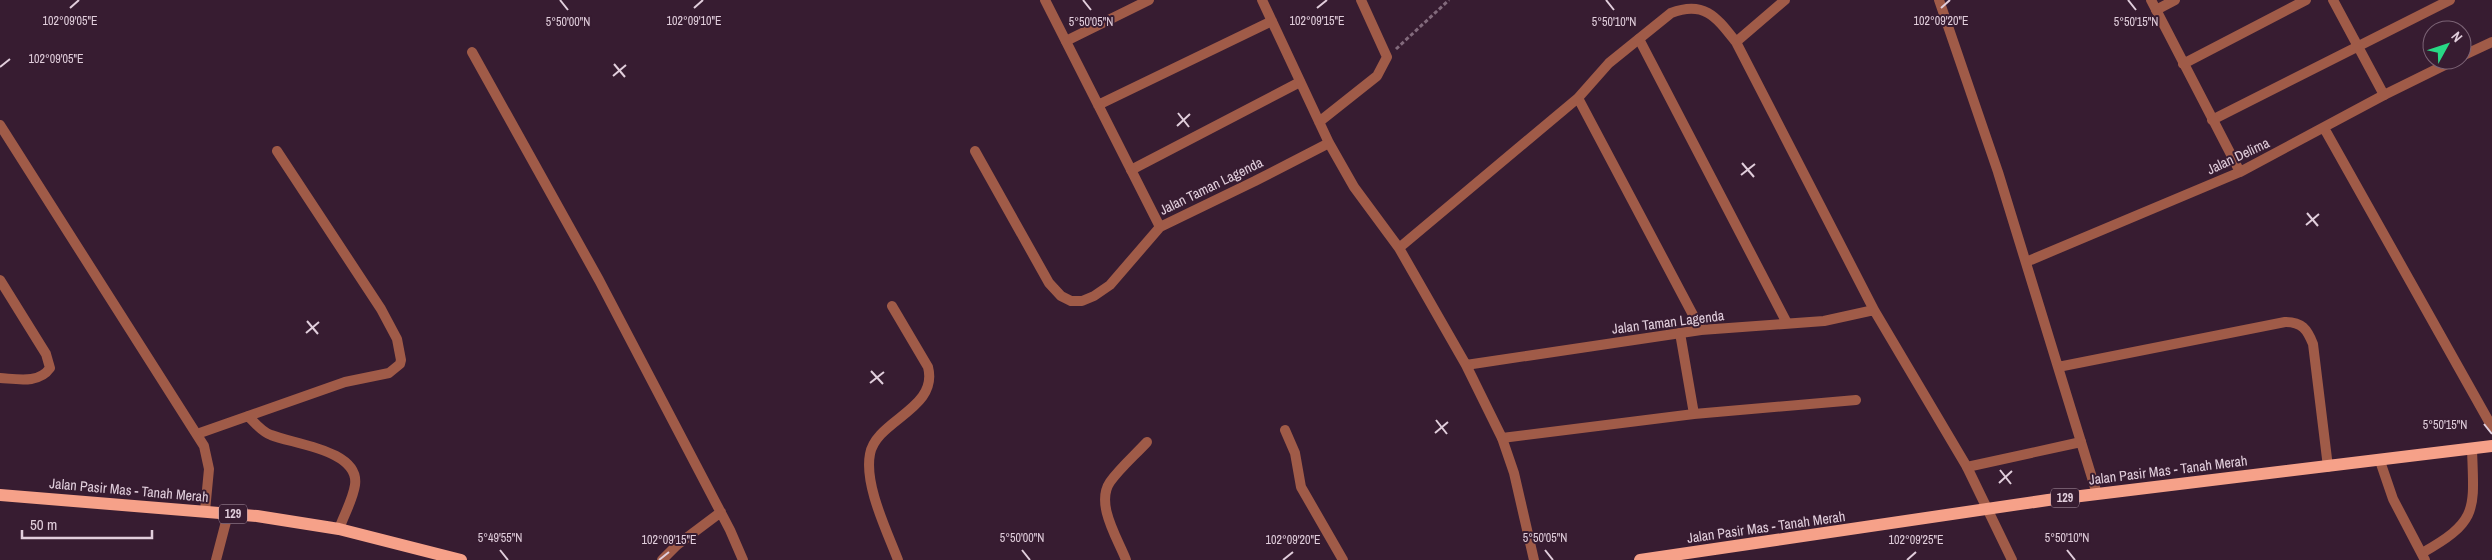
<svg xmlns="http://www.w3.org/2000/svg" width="2492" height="560" viewBox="0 0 2492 560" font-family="'Archivo Narrow',sans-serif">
	<rect width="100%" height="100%" fill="#371c31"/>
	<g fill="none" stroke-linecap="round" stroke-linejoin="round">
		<path stroke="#826a7c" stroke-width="3" stroke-dasharray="4 2.5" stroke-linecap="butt" d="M1396,49l53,-49"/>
		<path stroke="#a05b48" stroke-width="10" d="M2333,0l51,95
			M2156,10l19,-10
			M1639,39l148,284
			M1066,41l83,-41
			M2212,120l238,-120
			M1131,170l169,-88
			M0,280l46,74 4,14c-11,16 -33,11 -50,10
			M892,306l36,61c11,42 -52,53 -58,87 -6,31 17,77 28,106
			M1680,333l14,81
			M248,416c7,7 14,16 23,19 22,9 89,15 84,50 -2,14 -11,30 -16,44
			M1285,430l10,23 6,34 42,73
			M197,434l148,-52 44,-9 11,-9 1,-4 -4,-21 -16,-30 -104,-158
			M1502,438l192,-24 162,-14
			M1967,467l114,-25
			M2422,553c57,-32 52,-43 50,-104
			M1126,560c-8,-21 -31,-56 -16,-78 10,-14 25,-27 37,-40"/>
		<path stroke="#a05b48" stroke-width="10" d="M1045,0l115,227
			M1262,0l67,143 25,44 45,61 67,117 36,73 12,35 20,87
			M1939,0l59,172 99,322
			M2151,0l89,172
			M1736,42l49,-42
			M472,52l127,228 131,250 13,30
			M2462,56l30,-14
			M2183,64l123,-64
			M1578,98l123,232
			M1098,105l174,-84
			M1319,122l58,-46 10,-19 -26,-57
			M0,125l204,321 5,23 -4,42
			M2324,128l168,299
			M975,151l74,132 12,13 10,5h11l12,-5 16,-11 50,-58 95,-46 74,-38
			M1399,248l179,-150 31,-35 62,-50c34,-13 46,5 65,29l138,268 93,157 45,93
			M2026,262l214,-90 144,-77 71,-35
			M1466,365l235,-35 123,-9 50,-11
			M2058,367l227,-45c17,0 22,7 28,22l15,123
			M2380,461l13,38 32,61
			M216,560l12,-46
			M662,560l15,-15 44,-33"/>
		<path stroke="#f6a189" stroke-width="12" d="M0,495l257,21 82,13 122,31
			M1640,560l408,-60 444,-54"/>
	</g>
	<path fill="none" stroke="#e1cedc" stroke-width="2" d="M560,0l8,10M1083,0l8,10M1606,0l8,10M2128,0l8,10M70,8l9,-8M694,8l9,-8M1317,8l10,-8M1941,8l9,-8M614,64l11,13M0,67l10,-8M613,76l13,-11M1178,113l11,14M1177,126l13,-12M1742,163l12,14M1741,175l14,-11M2307,213l11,13M2306,225l13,-11M307,321l11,13M306,333l13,-11M871,371l12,13M870,383l14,-11M1436,420l11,14M2484,424l8,10M1435,433l13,-11M2000,470l11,14M1999,483l13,-12M500,550l8,10M1022,550l8,10M1545,550l8,10M2067,550l8,10M659,560l10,-8M1283,560l10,-8M1907,560l9,-8"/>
	<g text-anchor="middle" stroke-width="4" stroke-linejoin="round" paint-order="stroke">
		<g fill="#371c31" stroke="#ae99a9" stroke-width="1">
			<rect x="2051" y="488.5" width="28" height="19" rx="4"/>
			<rect x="219" y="504.5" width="28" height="19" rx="4"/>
		</g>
		<g font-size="12" font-weight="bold" fill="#e1cedc">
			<text x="2065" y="502">129</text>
			<text x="233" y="518">129</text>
		</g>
		<g font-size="14" fill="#e1cedc" stroke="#371c31">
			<text transform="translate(2238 156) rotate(-25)" y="5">Jalan Delima</text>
			<text transform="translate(1211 186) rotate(-26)" y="5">Jalan Taman Lagenda</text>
			<text transform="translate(1668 322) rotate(-7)" y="5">Jalan Taman Lagenda</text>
			<text transform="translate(2168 470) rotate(-7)" y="5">Jalan Pasir Mas - Tanah Merah</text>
			<text transform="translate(129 490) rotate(5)" y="5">Jalan Pasir Mas - Tanah Merah</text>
			<text transform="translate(1766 527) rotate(-8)" y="5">Jalan Pasir Mas - Tanah Merah</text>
		</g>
	</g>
	<g font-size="12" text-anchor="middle" fill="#e1cedc" stroke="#371c31" stroke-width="4" stroke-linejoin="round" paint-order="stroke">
		<text x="70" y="25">102°09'05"E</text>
		<text x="694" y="25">102°09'10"E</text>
		<text x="1317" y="25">102°09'15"E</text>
		<text x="1941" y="25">102°09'20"E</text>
		<text x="568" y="26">5°50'00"N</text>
		<text x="1091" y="26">5°50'05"N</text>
		<text x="1614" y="26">5°50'10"N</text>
		<text x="2136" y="26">5°50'15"N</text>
		<text x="56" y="63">102°09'05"E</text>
		<text x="2445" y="429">5°50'15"N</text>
		<text x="500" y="542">5°49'55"N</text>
		<text x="1022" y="542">5°50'00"N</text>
		<text x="1545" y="542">5°50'05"N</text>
		<text x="2067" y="542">5°50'10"N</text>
		<text x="669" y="544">102°09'15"E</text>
		<text x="1293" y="544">102°09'20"E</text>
		<text x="1916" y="544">102°09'25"E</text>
	</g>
	<g transform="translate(2447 45) rotate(50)"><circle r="24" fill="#371c31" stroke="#7b6375"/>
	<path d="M0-4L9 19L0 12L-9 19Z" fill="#28d885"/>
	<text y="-8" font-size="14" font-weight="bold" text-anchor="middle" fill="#e1cedc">N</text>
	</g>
	<path d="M22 530v8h130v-8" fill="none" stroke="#e1cedc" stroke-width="2.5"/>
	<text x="30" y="530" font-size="15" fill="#e1cedc" stroke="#371c31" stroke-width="4" paint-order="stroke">50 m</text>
</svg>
